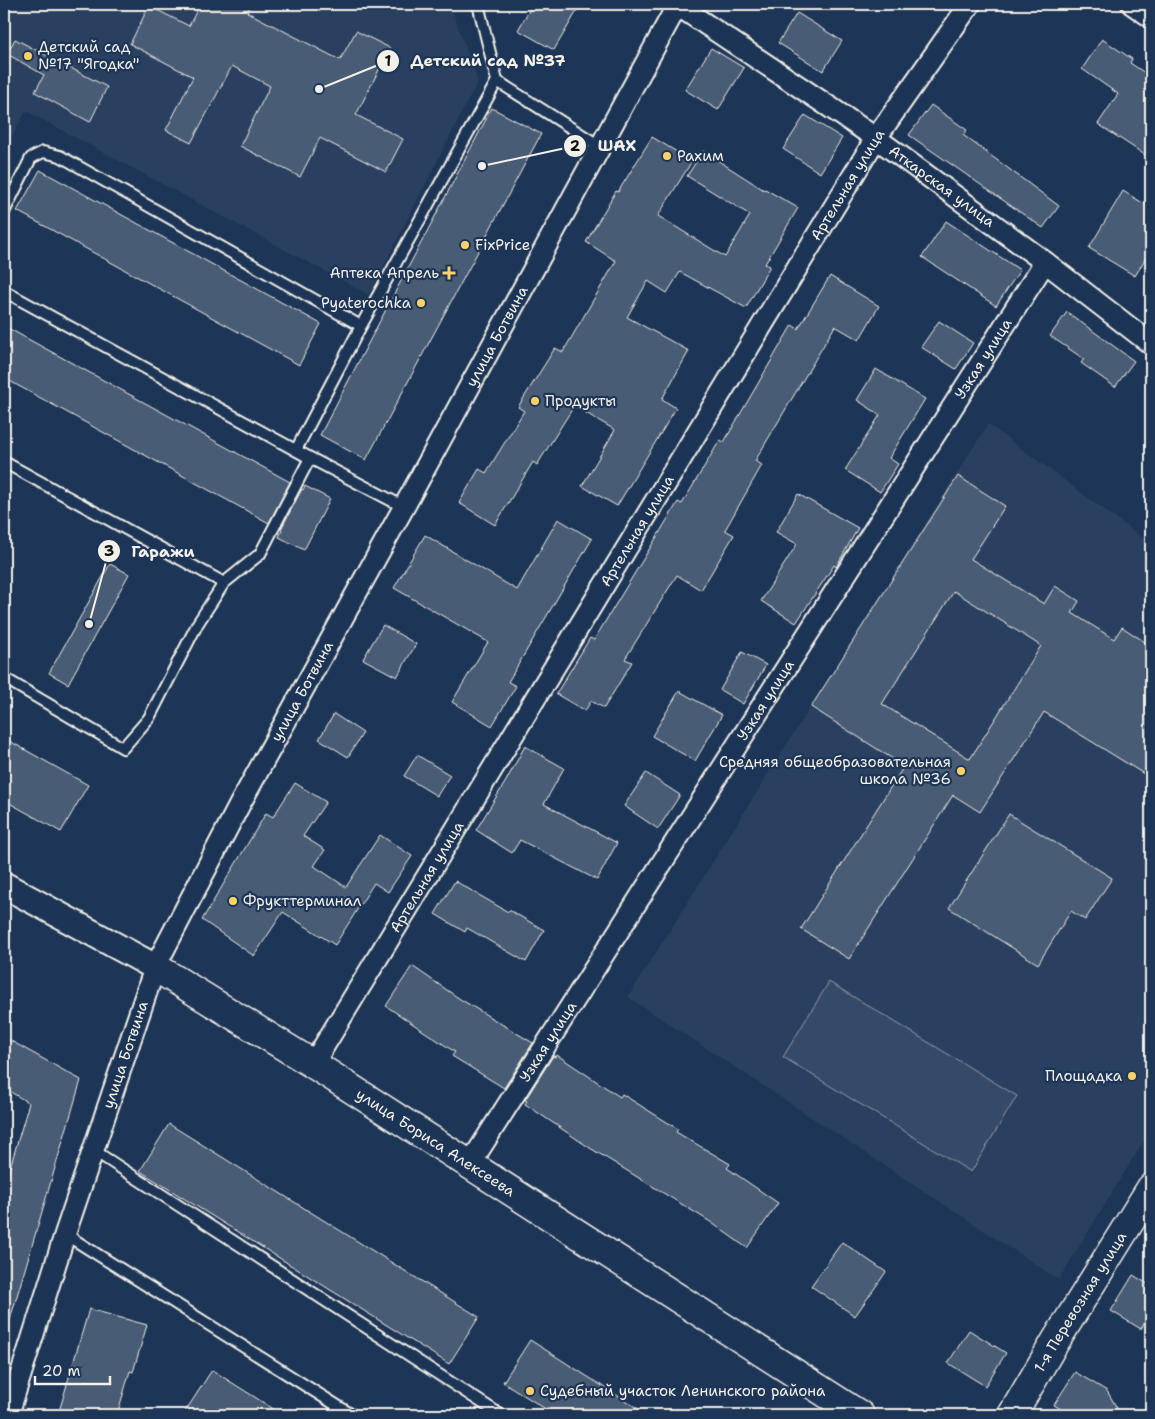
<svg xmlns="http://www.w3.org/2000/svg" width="1155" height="1419" viewBox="0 0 1155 1419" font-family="'Shantell Sans',sans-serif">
	<rect width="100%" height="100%" fill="#1d3557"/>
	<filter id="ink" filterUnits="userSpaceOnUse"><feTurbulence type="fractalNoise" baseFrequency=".02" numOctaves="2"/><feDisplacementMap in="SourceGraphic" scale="10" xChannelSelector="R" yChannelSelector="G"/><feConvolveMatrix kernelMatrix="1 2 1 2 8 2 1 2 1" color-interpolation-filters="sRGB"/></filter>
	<g filter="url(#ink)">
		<path fill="#2a4060" d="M4,4h446l28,77 -109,214 -343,-184 -22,40z
			M988,424l163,120v585l-92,151 -431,-283z"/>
		<path fill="#354a67" stroke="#949ea8" d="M829,982l188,114 -46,76 -188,-115z"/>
		<path fill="#485b74" stroke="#f4f1e8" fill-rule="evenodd" d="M200,4h52l-5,8 93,48 16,-29 34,17 -34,67 47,24 -17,33 -66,-34 -20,39 -60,-31 30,-60 -38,-20 -41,77 -25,-13 27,-53 -63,-33 19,-38 40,20z
			M533,4h48l-27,46 -36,-20z
			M797,13l45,28 -19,30 -45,-28z
			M15,39l92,48 -17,35 -55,-30 9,-17 -37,-21z
			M1102,39l30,20 -2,4 21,14v82l-53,-35 20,-30 -36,-25z
			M711,48l33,20 -26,42 -33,-20z
			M931,105l36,25 -4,5 96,71 -16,22 -134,-93z
			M492,108l49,26 -175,326 -46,-25z
			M805,115l37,23 -22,35 -37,-24z
			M652,137l40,24 -34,55 67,41 25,-42 -63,-39 16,-25 61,39 1,-1 33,19 -33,56 5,2 -24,42 -66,-36 -13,21 -19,-12 -21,36 62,34 -27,48 14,9 -59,98 -35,-20 33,-56 -41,-24 -37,59 -4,-3 -38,63 -36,-22 20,-34 7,4 38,-62 -6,-4 37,-59 8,4 53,-91 -30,-19 30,-51 2,1z
			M40,170l281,154 -22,41 -282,-154z
			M1123,191l28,17v41l-16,27 -46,-28z
			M946,221l74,49 -24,36 -74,-49z
			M830,276l49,30 -20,34 -24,-14 -80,135 7,4 -37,65 9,5 -33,55 -24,-15 -52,84 7,3 -28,46 -13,-7 -6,10 -29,-17 34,-56 4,2 84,-138 4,2 38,-64 4,2 68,-117 6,4z
			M1067,312l67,49 -19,26 -34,-24 3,-4 -34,-23z
			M939,321l34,22 -17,26 -35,-22z
			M4,326l286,156 -21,41 -265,-145z
			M876,369l49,30 -36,59 9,6 -18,28 -35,-22 35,-55 -23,-15z
			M958,476l47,30 -34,53 73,45 11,-18 24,15 -7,12 42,26 8,-12 29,19v116l-7,12 -100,-62 -64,100 -27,-17 -104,164 -48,-30 103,-163 -93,-59zM954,591l87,55 -71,113 -88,-55z
			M305,486l25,13 -26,51 -25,-13 3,-7 -1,-1 21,-40 1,1z
			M798,494l60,34 -22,39 -2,-2 -38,58 -35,-22 36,-57 -21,-12z
			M558,519l34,20 -84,143 8,4 -24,40 -40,-24 36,-60 -94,-54 31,-53 92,55z
			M110,564l19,10 -61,110 -19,-11z
			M383,625l33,19 -19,33 -34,-18z
			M742,652l24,13 -23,39 -23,-14z
			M679,691l43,24 -27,46 -43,-25z
			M334,714l29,19 -15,24 -29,-18z
			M4,738l84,47 -27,47 -57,-32z
			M525,746l39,22 -20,36 73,39 -20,37 -77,-40 -8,13 -36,-23 30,-49z
			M417,755l33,20 -13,21 -33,-20z
			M646,773l34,22 -22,34 -34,-23z
			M295,783l31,19 -23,34 22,14 -11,16 32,21 34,-52 32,21 -24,36 -14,-9 -39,62 -52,-33 -29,44 -52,-36 64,-107 7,4z
			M1009,814l103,64 -27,42 -14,-9 -33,53 -89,-56z
			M455,881l53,31 1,-2 35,20 -18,32 -59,-34 -2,4 -30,-18z
			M412,966l48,33 73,44 -29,45 -52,-32 3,-4 -69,-46z
			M4,1037l77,43 -72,243h-5v-135l25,-85 -25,-15z
			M557,1055l63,42 2,-3 56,35 -2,3 54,32 -3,4 51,35 -31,45 -38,-27 -119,-73 -65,-44 2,-3 -2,-1 28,-44 3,1z
			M169,1124l310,193 -30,47 -309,-193z
			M842,1242l44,30 -31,44 -44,-30z
			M1133,1275l18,11v26l-10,17 -30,-18z
			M89,1309l58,16 -14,47 -3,-1 -13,44h-59z
			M969,1330l37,23 -21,33 -37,-23z
			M530,1340l118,75h-93l-52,-33z
			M212,1370l71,45h-100z
			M1075,1372l32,19 14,24h-50l-17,-10z"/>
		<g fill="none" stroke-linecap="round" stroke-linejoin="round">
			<g stroke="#f4f1e8" stroke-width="14">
				<path id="service" d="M478,4l19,77 104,66
					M4,212l27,-54 12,-6 17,4 301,170
					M4,291l306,167 94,49
					M296,450l65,-124 136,-245
					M4,462l220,121
					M4,678l119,70 26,-30 49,-95 26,-40 36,-29 50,-96
					M93,1150l408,265
					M65,1234l287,181"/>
			</g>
			<g stroke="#f4f1e8" stroke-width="24">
				<g id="minor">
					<path d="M1132,4l19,13"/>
					<path id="s1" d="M677,5l199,133 169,124 106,82"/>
					<path id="s2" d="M313,1064l563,-926 94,-134"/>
					<path id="s3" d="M470,1164l575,-902"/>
					<path id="s4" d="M8,1415l57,-181 90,-267 86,-165 163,-295 274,-503"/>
				</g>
			</g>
			<g stroke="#f4f1e8" stroke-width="29">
				<path id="tertiary" d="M4,885l151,82"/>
			</g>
			<g stroke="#f4f1e8" stroke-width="31">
				<g id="secondary">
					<path id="s5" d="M155,967l158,97 547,351"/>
					<path id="s6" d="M1012,1415l43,-73 96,-154"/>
				</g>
			</g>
			<use href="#service" stroke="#1d3557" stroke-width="10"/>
			<use href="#minor" stroke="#1d3557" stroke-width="20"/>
			<use href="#tertiary" stroke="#1d3557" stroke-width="25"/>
			<use href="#secondary" stroke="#1d3557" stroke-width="28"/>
		</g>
	</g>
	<g fill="#ffd166" stroke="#1d3557" stroke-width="2">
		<circle cx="28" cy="56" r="5"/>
		<circle cx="667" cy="156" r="5"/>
		<circle cx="465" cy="245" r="5"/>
		<path d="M446.5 265.5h5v5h5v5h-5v5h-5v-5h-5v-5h5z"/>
		<circle cx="421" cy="303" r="5"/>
		<circle cx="535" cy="401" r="5"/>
		<circle cx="961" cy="771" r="5"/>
		<circle cx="233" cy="901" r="5"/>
		<circle cx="1132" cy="1076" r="5"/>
		<circle cx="530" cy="1391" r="5"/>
	</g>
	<g text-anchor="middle" stroke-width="4.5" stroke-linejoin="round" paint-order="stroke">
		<g font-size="15" fill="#f4f1e8" stroke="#1d3557" text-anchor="start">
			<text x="38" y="52">Детский сад<tspan x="38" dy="17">№17 "Ягодка"</tspan></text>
			<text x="677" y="161">Рахим</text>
			<text x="475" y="250">FixPrice</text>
			<text x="439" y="278" text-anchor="end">Аптека Апрель</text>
			<text x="411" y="308" text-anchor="end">Pyaterochka</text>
			<text x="545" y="406">Продукты</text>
			<text x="951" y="767" text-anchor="end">Средняя общеобразовательная<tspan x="951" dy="17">школа №36</tspan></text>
			<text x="243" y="906">Фрукттерминал</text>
			<text x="1122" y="1081" text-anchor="end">Площадка</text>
			<text x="540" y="1396">Судебный участок Ленинского района</text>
		</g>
		<g font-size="15" fill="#f4f1e8" stroke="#1d3557">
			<text dy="5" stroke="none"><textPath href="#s2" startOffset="1029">Артельная улица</textPath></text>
			<text dy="5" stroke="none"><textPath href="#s1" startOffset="321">Аткарская улица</textPath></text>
			<text dy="5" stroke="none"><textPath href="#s4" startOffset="1189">улица Ботвина</textPath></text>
			<text dy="5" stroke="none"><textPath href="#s3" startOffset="955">Узкая улица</textPath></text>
			<text dy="5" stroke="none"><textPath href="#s2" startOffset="624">Артельная улица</textPath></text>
			<text dy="5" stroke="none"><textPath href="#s4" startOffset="784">улица Ботвина</textPath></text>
			<text dy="5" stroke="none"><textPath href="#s3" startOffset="550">Узкая улица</textPath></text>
			<text dy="5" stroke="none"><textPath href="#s2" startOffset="219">Артельная улица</textPath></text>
			<text dy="5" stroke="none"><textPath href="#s3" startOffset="145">Узкая улица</textPath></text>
			<text dy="5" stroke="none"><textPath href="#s4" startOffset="379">улица Ботвина</textPath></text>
			<text dy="5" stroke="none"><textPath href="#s5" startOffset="331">улица Бориса Алексеева</textPath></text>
			<text dy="5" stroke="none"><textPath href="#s6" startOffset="132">1-я Перевозная улица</textPath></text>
		</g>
	</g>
	<path fill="none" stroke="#f4f1e8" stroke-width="2" d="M319 89L388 61M482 166L575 146M89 624L109 551"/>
	<g fill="#f4f1e8" stroke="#1d3557" stroke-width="2">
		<circle cx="319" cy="89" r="5"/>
		<circle cx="482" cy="166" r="5"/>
		<circle cx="89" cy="624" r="5"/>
		<circle cx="388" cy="61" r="12"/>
		<circle cx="575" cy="146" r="12"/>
		<circle cx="109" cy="551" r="12"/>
	</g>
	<g font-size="15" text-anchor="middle" font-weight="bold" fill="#111">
		<text x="388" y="66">1</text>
		<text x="575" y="151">2</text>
		<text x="109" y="556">3</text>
	</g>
	<g font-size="16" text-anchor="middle" font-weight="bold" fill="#f4f1e8" stroke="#1d3557" stroke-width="4.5" stroke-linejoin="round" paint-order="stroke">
		<text x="488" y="66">Детский сад №37</text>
		<text x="617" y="151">ШАХ</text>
		<text x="163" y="557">Гаражи</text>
	</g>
	<rect width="1155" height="1419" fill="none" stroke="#1d3557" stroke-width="20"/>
	<rect x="10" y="10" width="1135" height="1399" fill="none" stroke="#f4f1e8" stroke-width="2" filter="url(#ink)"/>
	<path d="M35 1376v8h75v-8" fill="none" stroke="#f4f1e8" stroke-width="2.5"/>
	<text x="42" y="1376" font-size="15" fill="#f4f1e8" stroke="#1d3557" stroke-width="4" paint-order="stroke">20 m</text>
</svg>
